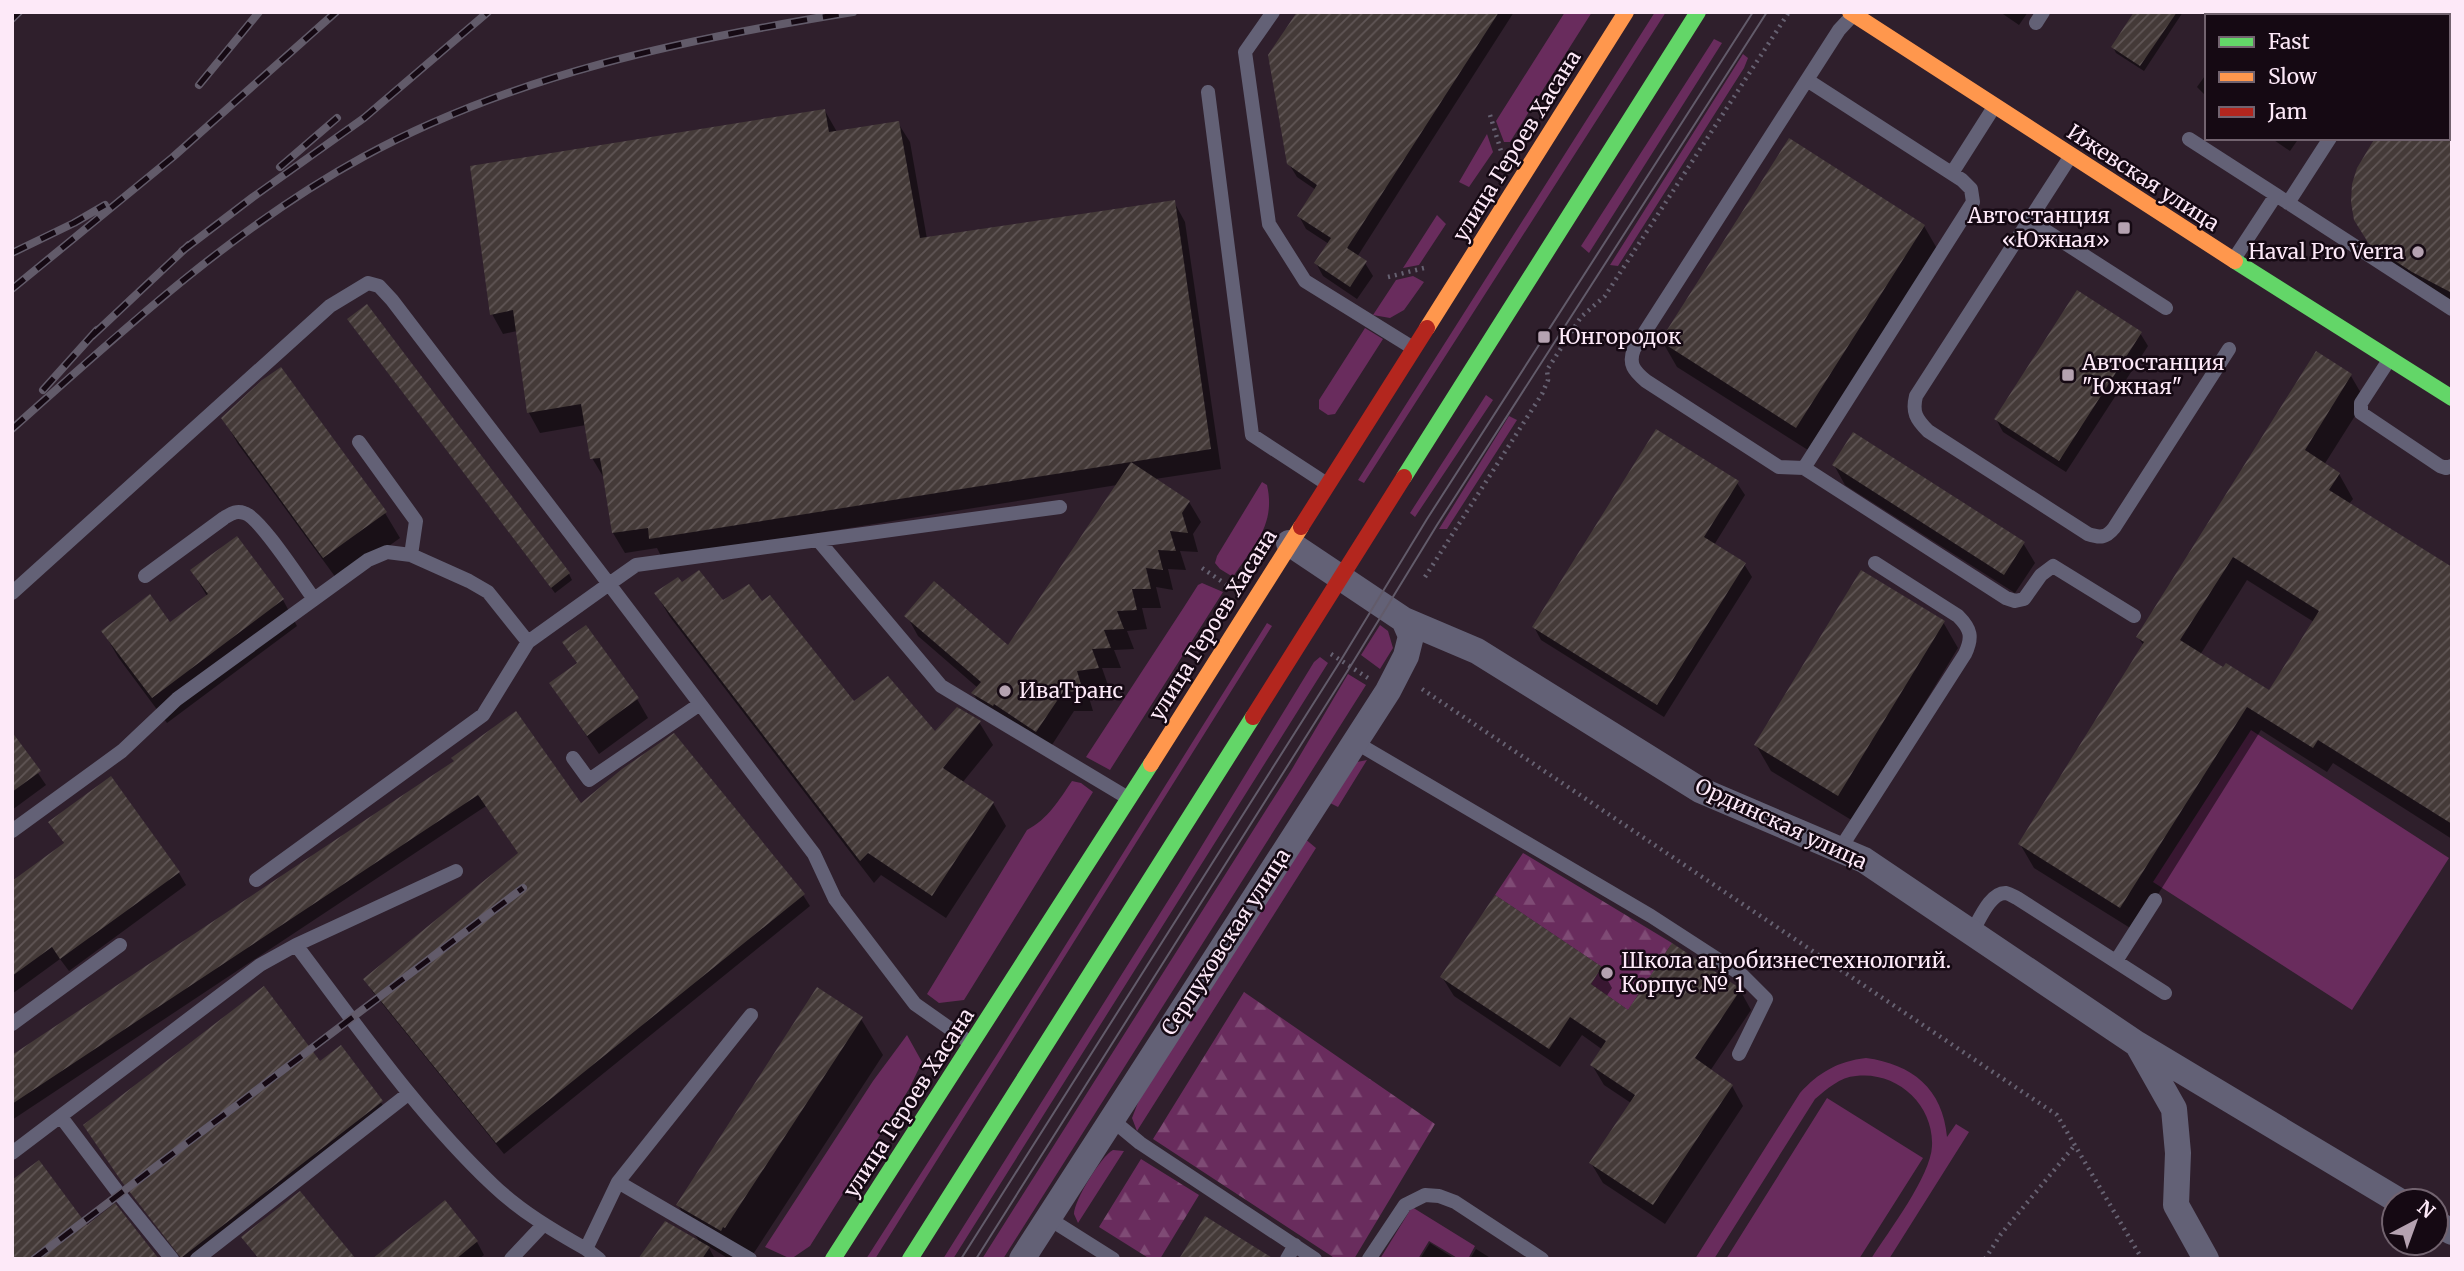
<svg xmlns="http://www.w3.org/2000/svg" width="2464" height="1271" viewBox="0 0 2464 1271" font-family="Merriweather,serif">
	<defs>
		<pattern id="forest-firs" width="22" height="20" patternUnits="userSpaceOnUse" patternTransform="scale(1.75)"><rect width="22" height="20" fill="#692c5d"/><path d="M5 1l3.5 6h-7zM16 11l3.5 6h-7z" fill="#7f4b75"/></pattern>
		<pattern id="building-hatch" width="6" height="6" patternUnits="userSpaceOnUse" patternTransform="scale(1.75)"><rect width="6" height="6" fill="#443a38"/><path d="M-1 1l2-2M0 6l6-6M5 7l2-2" fill="none" stroke="#605656"/></pattern>
	</defs>
	<rect width="100%" height="100%" fill="#2f1f2c"/>
	<path fill="#692c5d" d="M1565,12h27l-82,130h-6l-8,-21z
		M1655,12h11l-302,471 -6,-3z
		M1714,39l8,4 -133,210 -8,-7z
		M1743,54l5,4 -4,10 -126,198 -8,-1z
		M1487,134l6,18 -24,35 -10,-5z
		M1437,215l9,9 -27,41 -16,3z
		M1413,276l11,6 -20,28 -14,8 -17,-3 23,-35z
		M1365,328l18,11 -48,75 -7,1 -9,-6v-9z
		M1486,395l7,5 -78,117 -5,-4z
		M1509,416l8,4 -70,109h-8z
		M1262,482l5,3c9,40 -13,60 -34,92l-13,-8 -5,-6 2,-7z
		M1202,583l21,9 -113,178 -24,-13 98,-150 14,-22z
		M1267,623l5,3 -397,633h-9l132,-206z
		M1380,625l8,6 5,17 -13,21 -19,-14z
		M1320,657l8,6 -375,596h-10l238,-379 133,-218z
		M1348,674l18,11 -363,574h-21l310,-490z
		M2251,730l198,128 -97,152 -199,-128z
		M1367,760l-29,47 -8,-4 27,-41z
		M1072,781l9,2 12,9 -129,208 -25,3 -12,-9 100,-164c21,-11 32,-30 45,-49z
		M1304,838l12,10 -179,283 -5,-13 7,-18z
		M907,1035l15,27 -13,27 -99,157 -19,13 -26,-12 108,-166z
		M1866,1058c46,6 77,31 81,79l9,-13 13,8 -80,127h-18c17,-27 60,-83 61,-113 2,-41 -35,-75 -76,-70 -16,1 -29,13 -41,23l-101,160h-19l105,-166c18,-20 38,-32 66,-35z
		M1827,1098l96,60 -64,101h-133z
		M1113,1150l11,1 -46,72 -4,-9c0,-13 27,-58 39,-64z
		M1412,1207l63,39 -7,13h-9l-30,-18 -11,18h-38z"/>
	<path fill="url(#forest-firs)" d="M1523,853l149,90 -44,67 -37,-26 11,-17 -107,-72z
		M1244,992l191,132 -81,135h-18l-183,-120z
		M1141,1159l58,36 -39,64h-10l-51,-32z"/>
	<path fill="#0007" fill-rule="evenodd" d="M1299,12h215l-157,245 8,6 8,13 -16,23 -34,-23 -7,-13 13,-19 -23,-15 -7,-13 17,-26 -19,-13 -8,-13z
		M2000,12h28l-9,13z
		M2136,12h47l-39,59 -28,-18 -3,-6z
		M2452,35v266l-74,-45 -22,-37 92,-81v-100z
		M2207,73v24l-10,-10z
		M825,111l12,21 61,-9 12,19 17,97 247,-37 11,20 36,247 -66,10 34,23 12,20 -8,12 5,18 -18,-1 6,19 -18,-1 5,21 -17,-3 5,21h-19l5,21 -20,2 7,18 -20,1 7,18h-19l7,20 -22,3 6,20h-19l-26,40 -64,-38 -11,-20 5,-5 -60,-52 -11,-20 102,32 108,-163 -455,73 -5,-10 -32,5 -12,-20 -9,-55 -12,-20 -6,-33 -46,8 -11,-20 -12,-82 -14,3 -11,-20z
		M2271,138h28l-9,13z
		M1924,226l15,26 -128,200 -134,-85 -15,-26z
		M366,307l203,267 3,6 -17,13 -203,-268z
		M2140,333l8,13 -82,126 -63,-40 -7,-13z
		M2351,376l14,24 -41,65 15,9 14,25 -4,5 103,65v270l-119,-76 -6,9 -66,-42 -126,201 -101,-63 -14,-24 124,-198 -6,-9zM2247,580l67,42 -44,71 -70,-38z
		M223,418l162,95 15,25 -61,44 -101,-138z
		M1834,465l189,78 12,20 -20,30 -170,-108z
		M1737,483l8,12 -31,50 30,19 8,13 -88,140 -123,-77 -7,-13z
		M236,538l47,62 14,26 -130,97 -49,-66 -15,-26 67,-7 37,-28 -15,-25z
		M681,585l42,18 131,100 81,31 44,-12 14,23 -31,38 31,20 13,23 -60,92 -65,-43 -7,8 -204,-266 -14,-23z
		M1943,622l15,26 -105,173 -82,-50 -15,-26z
		M564,642l73,57 11,19 -49,36 -48,-70 27,-19z
		M12,735l34,50 -34,25z
		M456,762l124,43 223,90 7,11 -306,248 -132,-163 -6,-12 153,-125 -33,-48 -474,314v-63z
		M50,822l129,51 7,12 -117,86 -9,-12 -48,35v-111l53,-38z
		M1601,968l11,20 -6,9 22,15 112,-22 11,20 -41,61 22,15 11,20 -78,118 -62,-41 -12,-20 40,-60 -27,-18 -12,-20 11,-15 -21,-15 -22,32 -106,-71 -12,-19z
		M861,1019l22,36 -133,204h-21l-21,-13 7,13h-74l59,-16 -22,-38z
		M340,1048l48,64 -190,147h-16l-52,-67z
		M477,1242l7,13 -5,4h-104z
		M1430,1243l25,16h-35z
		M1476,1249l16,10h-22z"/>
	<path fill="url(#building-hatch)" fill-rule="evenodd" d="M1297,12h202l-152,236 20,13 -17,26 -36,-24 17,-25 -34,-22 20,-31 -30,-21 -19,-109z
		M2134,12h43l-37,54 -29,-19z
		M825,109l4,23 70,-11 21,117 255,-38 36,249 -80,13 59,39 -8,12 6,20 -18,-2 6,20 -18,-1 5,20 -17,-2 5,21h-19l5,21 -20,1 7,18 -20,1 7,18 -19,1 7,19 -22,3 6,20 -20,1 -27,40 -42,-28 -1,2 -22,-13 10,-11 -77,-66 30,-35 74,64 123,-183 -482,77 -1,-11 -36,5 -12,-75 -10,1 -9,-55 -54,9 -14,-103 -23,5 -20,-149z
		M1789,138l136,87 -129,203 -136,-87z
		M2375,138h77v155l-40,-21 -43,-28 -15,-24 -3,-18 1,-18 5,-16z
		M2077,290l65,42 -83,129 -65,-42z
		M367,304l203,269 -19,15 -204,-269z
		M2316,351l36,23 -47,76 35,23 -11,17 123,77v257l-134,-84 -5,8 -66,-41 -127,201 -102,-64 126,-202 -8,-5zM2233,557l86,54 -50,79 -43,-27 -3,4 -43,-27z
		M281,367l106,145 -64,46 -102,-140 41,-38z
		M1656,429l83,52 -35,56 42,26 -89,142 -125,-78z
		M1853,432l172,110 -21,33 -172,-110z
		M237,536l47,63 -132,99 -51,-67 49,-37 20,28 38,-28 -18,-24z
		M699,570l24,30 26,-16 13,17 8,-6 84,106 34,-25 47,55 22,-24 24,14 -38,47 51,34 -62,94 -64,-43 -8,8 -206,-268 24,-16 4,5z
		M1861,570l84,51 -107,175 -84,-51z
		M586,625l53,73 -52,38 -38,-53 28,-20 -15,-21z
		M516,711l65,92 41,-34 52,-36 131,161 -309,249 -133,-164 155,-126 -40,-58 -466,309v-49l442,-294 -3,-3z
		M12,732l29,39 -29,21z
		M111,776l69,96 -120,87 -8,-12 -40,29v-95l52,-38 -16,-21z
		M1495,895l107,72 -11,17 37,26 44,-67 69,46 -46,69 38,27 -80,120 -64,-42 46,-68 -45,-30 16,-24 -36,-24 -21,32 -109,-72z
		M264,986l56,75 21,-16 42,56 -202,157 -59,-76 -39,-57z
		M817,987l46,30 -138,211 -2,-1 -2,4 -45,-26z
		M39,1160l48,65 28,-22 44,56h-147v-79z
		M300,1191l56,68h-97l-18,-22z
		M445,1200l33,41 -22,18h-84z
		M1205,1216l69,43h-95z
		M665,1221l45,26 -8,12h-64z"/>
	<g fill="none" stroke-linecap="round" stroke-linejoin="round">
		<path stroke="#666171" stroke-width="4.5" stroke-dasharray="2 5" stroke-linecap="butt" d="M1490,115l11,36
			M1388,277l36,-9
			M1202,568l25,17
			M1425,577l117,-183 6,-14 -1,-10 34,-53 24,-21 184,-284
			M1331,654l37,24
			M1422,689l635,426 85,144
			M1985,1259l16,-25 74,-89"/>
		<path stroke="#636176" stroke-width="14" d="M1273,12l-28,40 24,172 36,57 108,67
			M2271,12l5,4
			M1852,16l-13,14 -205,319c-6,15 0,22 12,32l133,86 25,1 202,130 9,3 9,-2 17,-24 12,-9 81,50
			M2036,23l7,-11
			M1208,92l44,343 75,49
			M2189,139l87,56 -42,64
			M2070,157l-154,239c-4,16 0,23 12,35l160,103c12,4 18,4 26,-6l115,-179
			M1952,173l42,-66
			M2276,195l176,114
			M2288,203l42,-65
			M2029,220l137,88
			M2389,360l-28,43v10l79,53 6,2 6,-2
			M359,442l57,79 -5,34
			M1804,468l169,-266 -2,-13 -9,-9 -155,-100
			M818,540l123,146 187,112
			M145,576l79,-58c7,-4 12,-8 20,-5 15,3 58,70 70,86
			M12,593l318,-287 38,-23 11,3 13,14 217,284 27,-19 424,-58
			M1355,742l296,174 91,59 24,24 -27,55
			M573,758l16,22 111,-76
			M12,831l110,-80 55,-52 191,-139 19,-8 24,3 58,26 19,11 40,50 81,-58 205,270 21,45 80,105 54,38
			M1840,849l125,-195c8,-17 6,-25 -7,-38l-83,-53
			M456,871l-160,74c62,82 122,169 197,240 27,26 61,46 93,64
			M256,880l227,-165 45,-73
			M1972,932c7,-11 18,-40 34,-39 4,1 7,3 11,5l148,95
			M2116,961l39,-61
			M12,1024l108,-79
			M61,1117l59,78 52,64
			M1111,1119l29,24 175,116
			M12,1153l248,-188 36,-20
			M618,1182l132,77
			M1048,1218l65,41
			M197,1259l211,-165
			M511,1259l32,-34
			M599,1259l-13,-10 32,-67 133,-167
			M1287,1259l8,-14
			M1369,1259l36,-54 20,-10 14,1 16,6 87,57"/>
		<path stroke="#636176" stroke-width="26" d="M1289,543l115,77 73,31 223,139 164,70 273,184 262,157
			M2139,1047l35,62 4,44 -2,52 30,54
			M2436,1223l16,9
			M1022,1259l366,-568 18,-35 5,-20 -7,-16"/>
		<path stroke="#63d668" stroke-width="16" d="M2235,261l217,137
			M1404,477l294,-465
			M833,1259l318,-495
			M910,1259l343,-542"/>
		<path stroke="#ff974d" stroke-width="16" d="M1850,12l385,249
			M1427,328l199,-316
			M1151,764l150,-237"/>
		<path stroke="#b3261e" stroke-width="16" d="M1301,527l126,-199
			M1253,717l151,-240"/>
		<path stroke="#625b6a" stroke-width="2" d="M961,1259l380,-599 86,-141 326,-507
			M976,1259l374,-592 87,-142 330,-513"/>
		<g stroke="#625b6a" stroke-width="8">
			<path id="rail" d="M12,19l7,-7
				M199,85l60,-73
				M280,167l57,-49
				M182,251l71,-54 111,-79 124,-106
				M12,253l62,-30 31,-18
				M12,289l161,-132 163,-145
				M92,336l97,-91
				M43,390l54,-60
				M12,429c111,-99 220,-200 351,-272 150,-82 322,-118 490,-145
				M34,1259l489,-371"/>
		</g>
		<use href="#rail" stroke="#150913" stroke-width="5" stroke-dasharray="16" stroke-linecap="butt"/>
	</g>
	<g fill="#b5a2b1" stroke="#150913" stroke-width="2.5">
		<rect x="2117" y="221" width="14" height="14" rx="3.5"/>
		<circle cx="2418" cy="252" r="7"/>
		<rect x="1537" y="330" width="14" height="14" rx="3.5"/>
		<rect x="2061" y="368" width="14" height="14" rx="3.5"/>
		<circle cx="1005" cy="691" r="7"/>
		<circle cx="1607" cy="973" r="7"/>
	</g>
	<g text-anchor="middle" stroke-width="5" stroke-linejoin="round" paint-order="stroke">
		<g font-size="21" fill="#fde9f8" stroke="#150913">
			<text transform="translate(1517 146) rotate(-58)" y="7">улица Героев Хасана</text>
			<text transform="translate(2143 178) rotate(33)" y="7">Ижевская улица</text>
			<text transform="translate(1213 625) rotate(-58)" y="7">улица Героев Хасана</text>
			<text transform="translate(1781 824) rotate(25)" y="7">Ординская улица</text>
			<text transform="translate(1226 942) rotate(-57)" y="7">Серпуховская улица</text>
			<text transform="translate(909 1103) rotate(-57)" y="7">улица Героев Хасана</text>
		</g>
		<g font-size="21" fill="#fde9f8" stroke="#150913" text-anchor="start">
			<text x="2110" y="223" text-anchor="end">Автостанция<tspan x="2110" dy="24">«Южная»</tspan></text>
			<text x="2404" y="259" text-anchor="end">Haval Pro Verra</text>
			<text x="1558" y="344">Юнгородок</text>
			<text x="2082" y="370">Автостанция<tspan x="2082" dy="24">"Южная"</tspan></text>
			<text x="1019" y="698">ИваТранс</text>
			<text x="1621" y="968">Школа агробизнестехнологий.<tspan x="1621" dy="24">Корпус № 1</tspan></text>
		</g>
	</g>
	<rect width="2464" height="1271" fill="none" stroke="#fde9f8" stroke-width="28"/>
	<rect x="2205" y="14" width="245" height="126" fill="#150913" stroke="#72636f" stroke-width="2"/>
	<rect x="2219" y="37" width="35" height="10" fill="#63d668" stroke="#72636f" stroke-width="2"/>
	<text x="2268" y="49" font-size="21" fill="#fde9f8">Fast</text>
	<rect x="2219" y="72" width="35" height="10" fill="#ff974d" stroke="#72636f" stroke-width="2"/>
	<text x="2268" y="84" font-size="21" fill="#fde9f8">Slow</text>
	<rect x="2219" y="107" width="35" height="10" fill="#b3261e" stroke="#72636f" stroke-width="2"/>
	<text x="2268" y="119" font-size="21" fill="#fde9f8">Jam</text>
	<g transform="translate(2415 1222) rotate(41)"><circle r="33" fill="#150913" stroke="#72636f" stroke-width="2"/>
	<path d="M0-5L12 26L0 18L-12 26Z" fill="#b5a2b1"/>
	<text y="-10" font-size="19" font-weight="bold" text-anchor="middle" fill="#fde9f8">N</text>
	</g>
</svg>
